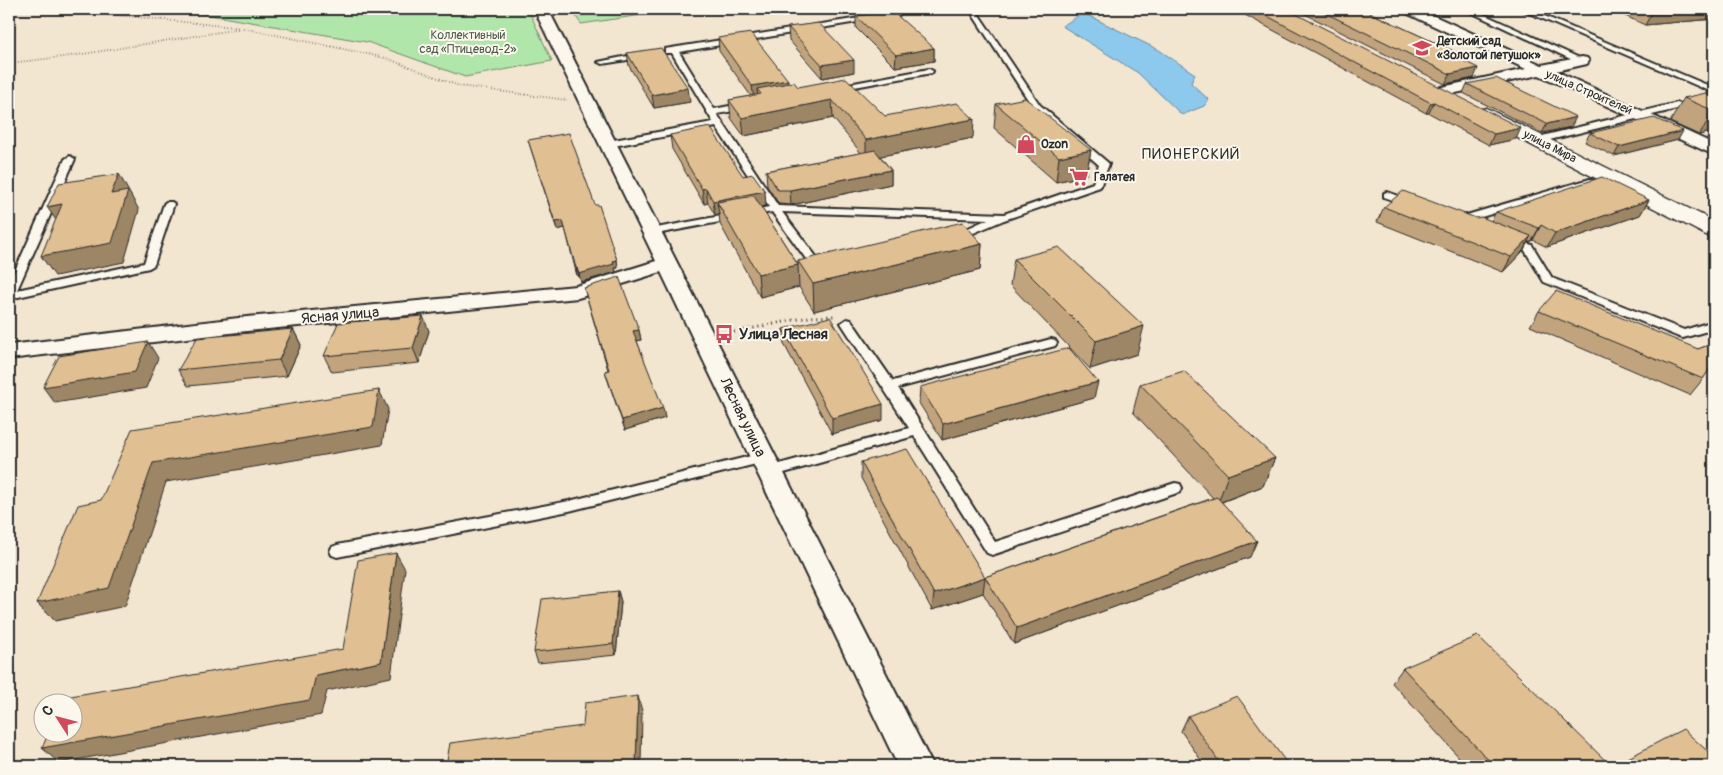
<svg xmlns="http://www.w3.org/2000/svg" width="1723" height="775" viewBox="0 0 1723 775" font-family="Pangolin,sans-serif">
	<rect width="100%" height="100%" fill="#f3e6d1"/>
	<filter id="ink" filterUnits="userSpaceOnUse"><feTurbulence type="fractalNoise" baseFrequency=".02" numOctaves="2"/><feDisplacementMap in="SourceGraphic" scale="10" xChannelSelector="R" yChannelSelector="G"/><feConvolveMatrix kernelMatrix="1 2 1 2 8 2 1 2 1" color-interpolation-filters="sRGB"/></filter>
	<g filter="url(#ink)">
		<path fill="#b0e6a9" stroke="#6e886a" d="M150,9h378l24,52 -87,16 -98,-35 -157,-27z
			M571,9h111l-101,15z"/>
		<path fill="#8dc8ed" stroke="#66899f" d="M1083,13l76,37 36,24 -4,9 18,17 -5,6 -22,9 -44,-42 -76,-47z"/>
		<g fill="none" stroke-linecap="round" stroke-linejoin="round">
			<g stroke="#2b2b2b" stroke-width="4">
				<path id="service" d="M969,9h6l65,96 67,57 2,2 -9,23 -96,33 -47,20 -4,-1 -1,-2 1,-2 35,-16 -206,-7 43,56 -5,3 -6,-1 -42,-58 -121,23 -4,-1v-4l4,-1 118,-22 -53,-80 -108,20 -4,-3 4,-3 105,-19 -41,-69h-7v-4l232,-37 2,1v2l-220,37 35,57 31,-6 4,3 -4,3 -28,5 61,92 226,8 89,-31 6,-18 -65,-56z
					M1464,9h8l114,52 -7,2z
					M1520,9h8l186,79v5z
					M643,53h3v4l-44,7 -4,-2z
					M929,69l4,2 -1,2 -94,17 -4,-2 4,-2z
					M1677,103l22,6 15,7v6l-37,-13 -140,34 -4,-3 1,-2z
					M70,156l5,3 -58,131 127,-27 20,-59 2,-2h6l2,2 -20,61 -5,3 -140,31v-15l56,-125z
					M1590,179l5,3 -2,2 -132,39 -4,1 -5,-3 1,-2z
					M1387,192l26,9 2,2 -5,3 -26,-9v-4z
					M1510,238l22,7 20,33 132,52 30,-9v8l-31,9 -4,-1 -135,-55 -20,-33 -18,-6 -1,-2 1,-2z
					M847,319l4,1 42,61 158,-42 4,1 2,3 -2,3 -157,42 97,154 180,-59 5,1 2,4 -2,4 -188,63 -5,-2 -73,-117 -144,41 -5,-1 -2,-4 2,-4 144,-40 -68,-105z
					M763,453l5,2 2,3 -2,3 -199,50 -232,46 -5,-2 -2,-4 2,-4 5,-2 232,-44z"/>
			</g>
			<g stroke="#2b2b2b" stroke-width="4">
				<path id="minor" d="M534,9h14l385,757h-35l-237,-494 -83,26 -331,33 -238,28v-14l238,-28 329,-31 80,-25z
					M1402,9h17l123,56 40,-8 5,1 2,3 -2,3 -31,7 158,73v11l-175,-80 -97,21 -5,-2 -3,-3 3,-3 89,-19 -122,-57z"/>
			</g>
			<g stroke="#2b2b2b" stroke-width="3">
				<path id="tertiary" d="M1486,108l228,113v16l-8,-2 -227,-117 -2,-4 2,-4z"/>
			</g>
			<path stroke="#2b2b2b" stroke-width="2" stroke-dasharray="0.5 2.5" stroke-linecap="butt" d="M58,9l185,19 143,30 73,28 108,14
				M9,63l62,-7 167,-27"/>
			<path stroke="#2b2b2b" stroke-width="3" stroke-dasharray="1 4" stroke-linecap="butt" d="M724,334l85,-17 25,-1"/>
			<use href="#service" fill="#fbf7ec" fill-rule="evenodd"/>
			<use href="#minor" fill="#fbf7ec" fill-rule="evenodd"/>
			<use href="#tertiary" fill="#fbf7ec" fill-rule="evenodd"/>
		</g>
		<path fill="#c1a47e" stroke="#2b2b2b" d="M1234,9h52l230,130 -27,6 -60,-32h-3z
			M1295,9h67l102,47 -2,4 12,18 -29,6z
			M1610,9h104v10l-69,6z
			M856,16l78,32v13l-39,6 -39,-39z
			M788,27l66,45 -32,6 -33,-38z
			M718,38l71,45 9,4 87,29 88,22 -93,18 11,14v14l-100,21 -12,-1 -12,-18 -1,-15 95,-18 -28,-35 -89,18 -13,-18 -2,-18 22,-4 -32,-45z
			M627,53l63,49 -36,6 -25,-42z
			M1467,84l104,43 -29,6 -79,-40z
			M1714,97v34l-15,4 -29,-13 14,-24z
			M996,104l95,46 -5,25 -30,7 -62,-54z
			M1590,133l88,7 -64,16 -29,-14z
			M670,135l73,41 23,30 -5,1 37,58v-4l184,-17 -2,26 -166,41 -15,-24 -39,10 -40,-73 -1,-10 -4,1 -7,-12 -4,1 -32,-55z
			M528,140l67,65 22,55 1,8h-3l1,4 -35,10 -2,-6h-2l-12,-48 -8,2z
			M1649,200l-9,15 -93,32 -14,-7 -2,2h-3l-5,9 -20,21 -126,-50 7,-15 107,14 5,-9z
			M1014,259l123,95 -47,15 -80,-84z
			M584,288l55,42 2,10 -4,1 28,77 -40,12 -17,-49 -3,-10 3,-1z
			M1539,311l159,38 16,-6v21l-1,-1 -10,16 -13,16 -160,-69z
			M293,329l8,16 -14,31 -99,10 -10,-16z
			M783,329l100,91 -51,14 -48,-90z
			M429,331l-10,32 -87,9 -8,-16z
			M1140,384l135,74 -12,28 -41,16 28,55 -236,87 -31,-51 -51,17 -71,-132v-16l124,115 228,-79 -80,-86z
			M920,387l174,11 -152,42 -23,-37z
			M618,591l3,11 -5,53 -78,8 -4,-11z
			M1403,668l208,98h-144l-75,-83z
			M1188,716l101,50h-84l-24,-35z"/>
		<path fill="#9d8666" stroke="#2b2b2b" d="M1675,9h39v10l-69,6 8,-14z
			M934,48v13l-39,6 1,-12z
			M854,60v12l-32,6v-13z
			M1478,68l-4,10 -29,6 5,-10z
			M788,80l1,13 -32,-4 1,10 -4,1 -2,-14z
			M688,88l2,14 -36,6 -2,-13z
			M832,100l1,18 -89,18 -2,-18z
			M1434,102l-5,11h-3l5,-10z
			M1714,111v20l-15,4z
			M1576,117l-5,10 -29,6 5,-9z
			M974,119l-1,19 -107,21v-19z
			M1521,128l-5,11 -27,6 5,-11z
			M1683,131l-5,9 -64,16 5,-9z
			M1091,150l-5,25 -30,7 3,-25z
			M891,170v14l-100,21 -1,-15z
			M119,174l20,36 -15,52 -69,14 -14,-20 70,-62z
			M706,188l2,15 -4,1 -2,-15z
			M765,191l1,15 -42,8 -7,-12 2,12 -4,1 -2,-14z
			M1649,200l-9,15 -93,32 8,-14z
			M62,204l-2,22 -13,-19z
			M563,221l2,7 -8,2 -2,-8z
			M1541,225l-8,15 -2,2 8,-14z
			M1531,236l-8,15 -20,21 8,-15z
			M982,244l-2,26 -166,41 -1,-27z
			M617,260l1,8h-3l1,4 -35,10 -2,-8z
			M798,265l1,22 -39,10 -2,-23z
			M576,268h1l2,8h-2z
			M423,316l6,15 -10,32 -6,-15z
			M1144,326l-7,28 -47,15 6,-28z
			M293,329l8,16 -14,31 -8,-16z
			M639,330l2,10 -6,1 -2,-10z
			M148,342l10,16 -12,30 -91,15 -12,-16z
			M1098,382l-4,16 -152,42 1,-16z
			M379,390l9,19 -6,36 -216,37 -41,124 -70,15 -18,-18 116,-140z
			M883,404v16l-51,14v-16z
			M663,408l2,10 -40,12 -3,-10z
			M1275,458l-12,28 -45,17 10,-28z
			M1257,541l-7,16 -236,87 3,-16z
			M396,553l9,16 -14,108 -64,14 -6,24 -262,48 -17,-15 274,-73 65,-13z
			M985,577l-2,16 -51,17 2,-16z
			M618,591l3,11 -5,53 -3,-11z
			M638,696l4,15 -1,55h-5z"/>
		<path fill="#e0bf92" stroke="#2b2b2b" d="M1254,9h32l235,119 -27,6 -60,-32 -3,1z
			M1317,9h45l102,47 -6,2 20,10 -28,6z
			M1648,9h27l-22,2z
			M892,11l42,37 -38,7 -40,-39z
			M819,23l35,37 -32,5 -34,-38z
			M751,33l37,47 -36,6 -34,-48z
			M661,48l27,40 -36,7 -25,-42z
			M846,78l39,38 72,-13 17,16 -108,21 -34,-40 -90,18 -13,-18 32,-6 -4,-5 37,-7 4,5z
			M1496,78l80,39 -29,7 -80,-40z
			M1706,93l8,4v14l-30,-13z
			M1025,98l66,52 -32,7 -63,-53z
			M1654,118l29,13 -64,16 -29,-14z
			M710,127l33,49 10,-2 12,17 -52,10 -7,-13 -4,1 -32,-54z
			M569,133l26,72h4l18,55 -4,1 1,3 -35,10 -2,-6h-1l-13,-47 -8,1 -27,-82z
			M875,150l16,20 -101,20h-12l-12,-19z
			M119,174l-8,20 17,-3 -16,52 -71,13 21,-52 -15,3 12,-24z
			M1602,177l47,23 -94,33 -14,-8 -2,3 -43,-16z
			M1403,191l73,27 5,-1 50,19 -20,21 -127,-50z
			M754,196l44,69 -40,9 -41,-72z
			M963,222l19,22 -169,40 -15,-23z
			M1059,247l85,79 -48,15 -82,-82z
			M619,277l20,53 -6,1 30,77 -41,12 -17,-49 4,-1 -25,-82z
			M1556,291l142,58 16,-6v19l-11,17 -164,-68z
			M423,316l-10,32 -89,8 14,-33z
			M830,317l53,87 -51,14 -49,-89z
			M293,329l-14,31 -101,10 19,-32z
			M148,342l-13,30 -92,15 16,-31z
			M1069,348l29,34 -155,42 -23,-37z
			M1184,371l91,87 -47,17 -88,-91z
			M379,390l-6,37 -220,36 -44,125 -72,15 41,-98 23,-5 31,-71z
			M907,449l78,128 -51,17 -73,-132z
			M1217,497l40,44 -240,87 -32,-51z
			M396,553l-15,109 -65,13 -6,25 -268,48 7,-16h23v-30h-10l3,-5 278,-48 15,-89z
			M618,591l-5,53 -79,8 8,-53z
			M1478,636l133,130h-117l-91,-98z
			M638,696l-2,70h-190l4,-23 133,-17 2,-23z
			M1237,696l52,70h-67l-34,-50z
			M1683,729l31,28v9h-101z
			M787,759l3,7h-21z"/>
	</g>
	<defs>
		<g id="school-bare" transform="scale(1.5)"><path d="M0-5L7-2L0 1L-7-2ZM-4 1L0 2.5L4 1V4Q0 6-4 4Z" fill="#d1495b" stroke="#fbf7ec" stroke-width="2.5" paint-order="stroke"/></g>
		<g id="shop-bare" transform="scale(1.5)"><path d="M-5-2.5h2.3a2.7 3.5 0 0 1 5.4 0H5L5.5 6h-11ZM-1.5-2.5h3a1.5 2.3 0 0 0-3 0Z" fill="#d1495b" stroke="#fbf7ec" stroke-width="2.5" paint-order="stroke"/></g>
		<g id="supermarket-bare" transform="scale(1.5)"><path d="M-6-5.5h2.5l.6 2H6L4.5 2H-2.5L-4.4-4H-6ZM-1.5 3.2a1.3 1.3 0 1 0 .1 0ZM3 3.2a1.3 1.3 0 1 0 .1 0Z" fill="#d1495b" stroke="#fbf7ec" stroke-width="2.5" paint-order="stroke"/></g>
		<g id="bus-bare" transform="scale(1.5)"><path d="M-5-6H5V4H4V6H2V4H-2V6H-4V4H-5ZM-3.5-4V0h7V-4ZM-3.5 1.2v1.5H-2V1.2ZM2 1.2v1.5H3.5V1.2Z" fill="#d1495b" stroke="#fbf7ec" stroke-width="2.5" paint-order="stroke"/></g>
	</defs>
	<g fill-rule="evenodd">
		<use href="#school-bare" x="1422" y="48"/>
		<use href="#shop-bare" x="1026" y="144"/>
		<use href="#supermarket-bare" x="1079" y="177"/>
		<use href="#bus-bare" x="724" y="334"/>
	</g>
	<g text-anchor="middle" stroke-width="4" stroke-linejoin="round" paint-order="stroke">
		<g font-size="12" fill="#4c5a4a" stroke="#fbf7ec">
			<text x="468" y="39">Коллективный<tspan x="468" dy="14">сад «Птицевод-2»</tspan></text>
		</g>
		<g font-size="12" font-weight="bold" fill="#2b2b2b" stroke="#fbf7ec" text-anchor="start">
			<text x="1437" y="45">Детский сад<tspan x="1437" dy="14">«Золотой петушок»</tspan></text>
			<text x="1041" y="148">Ozon</text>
			<text x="1094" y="181">Галатея</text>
		</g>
		<g font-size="12" fill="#2b2b2b" stroke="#fbf7ec">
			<text transform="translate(1589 92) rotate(24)" y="4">улица Строителей</text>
			<text transform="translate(1550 146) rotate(27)" y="4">улица Мира</text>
		</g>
		<g font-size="15" letter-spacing="1" fill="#2b2b2b" stroke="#fbf7ec">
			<text x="1191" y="159">ПИОНЕРСКИЙ</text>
		</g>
		<g font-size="15" fill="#2b2b2b" stroke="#fbf7ec">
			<text transform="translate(340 315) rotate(-5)" y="5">Ясная улица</text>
			<text transform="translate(743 417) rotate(64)" y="5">Лесная улица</text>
		</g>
		<g font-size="15" font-weight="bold" fill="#2b2b2b" stroke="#fbf7ec" text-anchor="start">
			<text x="739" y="339">Улица Лесная</text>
		</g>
	</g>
	<rect width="1723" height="775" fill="none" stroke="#fbf7ec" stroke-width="30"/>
	<rect x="15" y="15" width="1693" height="745" fill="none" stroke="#2b2b2b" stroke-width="2" filter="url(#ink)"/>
	<g transform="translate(58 718) rotate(306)"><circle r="24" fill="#fbf7ec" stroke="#a8a59f"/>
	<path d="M0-4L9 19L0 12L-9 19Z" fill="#d1495b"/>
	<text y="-8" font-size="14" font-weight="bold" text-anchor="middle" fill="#2b2b2b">С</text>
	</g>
</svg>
